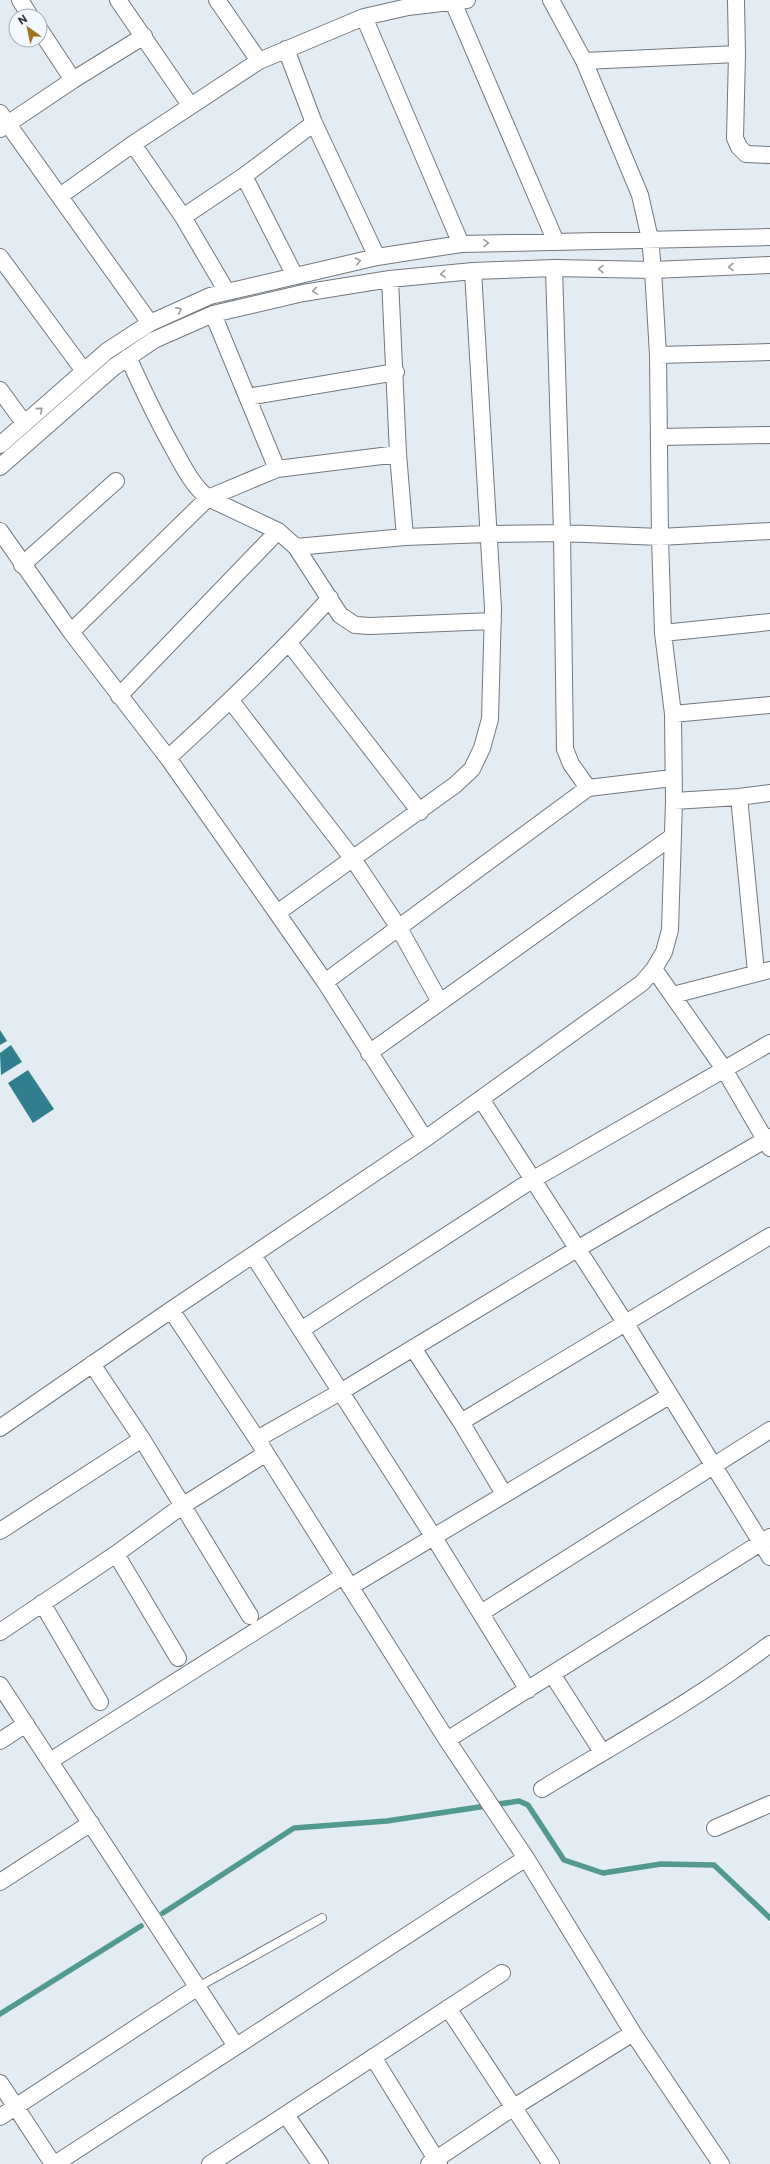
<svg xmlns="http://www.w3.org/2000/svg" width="770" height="2164" viewBox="0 0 770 2164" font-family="Commissioner,sans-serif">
	<rect width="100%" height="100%" fill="#e4ecf3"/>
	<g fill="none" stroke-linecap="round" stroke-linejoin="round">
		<path stroke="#529a8f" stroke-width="5.5" d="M163,1913l131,-85 93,-7 132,-20 9,4 36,55 39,13 58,-9 53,1 56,53
			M0,2014l141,-88"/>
	</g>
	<path fill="#307e8e" d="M0,1030l7,11 -7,4z
		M11,1045l11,17 -21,13 -1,-22z
		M28,1070l26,39 -21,14 -25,-40z"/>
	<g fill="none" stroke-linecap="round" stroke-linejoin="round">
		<g stroke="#72787f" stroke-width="10">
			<path id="service" d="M198,1987l124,-69"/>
		</g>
		<g stroke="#72787f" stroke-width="18">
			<path id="minor" d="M20,0l10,16
				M118,0l72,105
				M217,0l42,61
				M736,0l1,54 -2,84 4,9 7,7 24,1
				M453,2l103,240
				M364,17l97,227
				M40,30l33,50
				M286,49l28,74 63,134
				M584,61l153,-7
				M0,113l150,210
				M0,129l73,-49 71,-44
				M133,144l50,73 44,75
				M244,176l51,100
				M60,196l73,-52 126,-83 105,-44 44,-10 59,-7
				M183,217l61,-41 70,-53
				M0,257l84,114
				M554,268l8,265 3,216 6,15 17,24
				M390,279l8,175 7,83
				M213,314l64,155
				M658,355l112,-3
				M128,357c14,31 28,61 45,91 10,18 19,37 35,50l70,33 18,16 44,68 15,10 15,1 123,-5
				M0,390l24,33
				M247,397l149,-25
				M659,437l111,-2
				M0,445l107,-94 43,-28 60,-27 167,-39 84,-13 309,-7
				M0,467l114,-100 40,-27 59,-26 90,-21 87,-14 83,-8 81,-3 99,2 117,-5
				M0,531l71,101 97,126 109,155 48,69 100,157
				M296,547l109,-10 82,-3 75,-1 98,4 110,-6
				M22,565l94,-84
				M71,632l137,-134 69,-29 121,-15
				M663,633l107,-11
				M289,643l131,169
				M119,696l159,-165
				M231,701l122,158 46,69 41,74
				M673,714l97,-9
				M168,758c56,-51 111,-103 162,-160
				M739,797l17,175
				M674,801l65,-4 31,-4
				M277,913l178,-128 17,-16 10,-21 8,-29 3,-111 -20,-337
				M654,969l70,100 46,79
				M325,982l263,-194 84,-10
				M673,995l97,-25
				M369,1053l304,-217
				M481,1099l145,225 144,233
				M253,1255l180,281 95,154
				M171,1310l86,129 190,301 79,118 107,175 88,131
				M301,1330l231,-150 238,-137
				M413,1348l48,74 43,72
				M92,1364l50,75 108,177
				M461,1422l309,-186
				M0,1428l171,-118 254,-171 217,-156 12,-14 10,-17 6,-22 4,-129 -1,-87 -10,-81 -3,-96 -2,-182 -5,-85 -3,-31 -10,-44 -56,-134 -33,-61
				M257,1439l85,-48 235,-142 193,-112
				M0,1531l142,-92
				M116,1554l62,104
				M350,1587l319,-191
				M42,1603l58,99
				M481,1613l289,-183
				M0,1632l116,-78 66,-48 83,-52
				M552,1674l50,78
				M0,1685l236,361
				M447,1740l323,-203
				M0,1741l26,-17
				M50,1761l293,-185
				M542,1789c77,-47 156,-90 228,-145
				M715,1828l55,-24
				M0,1882l91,-59
				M448,2008l103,156
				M373,2057l66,107
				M0,2083l53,81
				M286,2115l34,49
				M0,2117l198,-130
				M55,2164l471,-306
				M210,2164l292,-191
				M429,2164l85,-57 119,-74"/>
		</g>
		<use href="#service" stroke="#fff" stroke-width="8"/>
		<use href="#minor" stroke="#fff" stroke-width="16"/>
	</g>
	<defs><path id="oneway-chevron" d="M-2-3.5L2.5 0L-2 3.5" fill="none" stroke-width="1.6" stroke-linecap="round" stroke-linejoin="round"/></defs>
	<g stroke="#9a9c9e">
		<use href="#oneway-chevron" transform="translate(486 243) rotate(-1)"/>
		<use href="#oneway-chevron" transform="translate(358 261) rotate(-13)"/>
		<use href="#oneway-chevron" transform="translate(731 267) rotate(178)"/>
		<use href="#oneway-chevron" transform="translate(601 269) rotate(-179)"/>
		<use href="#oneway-chevron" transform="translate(443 274) rotate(175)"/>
		<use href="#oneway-chevron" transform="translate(315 291) rotate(171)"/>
		<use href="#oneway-chevron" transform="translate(179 310) rotate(-24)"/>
		<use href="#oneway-chevron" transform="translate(40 410) rotate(-41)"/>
	</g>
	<g transform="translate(28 28) rotate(327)"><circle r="19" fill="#f3f9ff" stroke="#a7acb1"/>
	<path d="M0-3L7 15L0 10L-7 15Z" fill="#9e7624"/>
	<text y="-6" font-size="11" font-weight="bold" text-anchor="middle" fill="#36393c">N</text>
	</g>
</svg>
